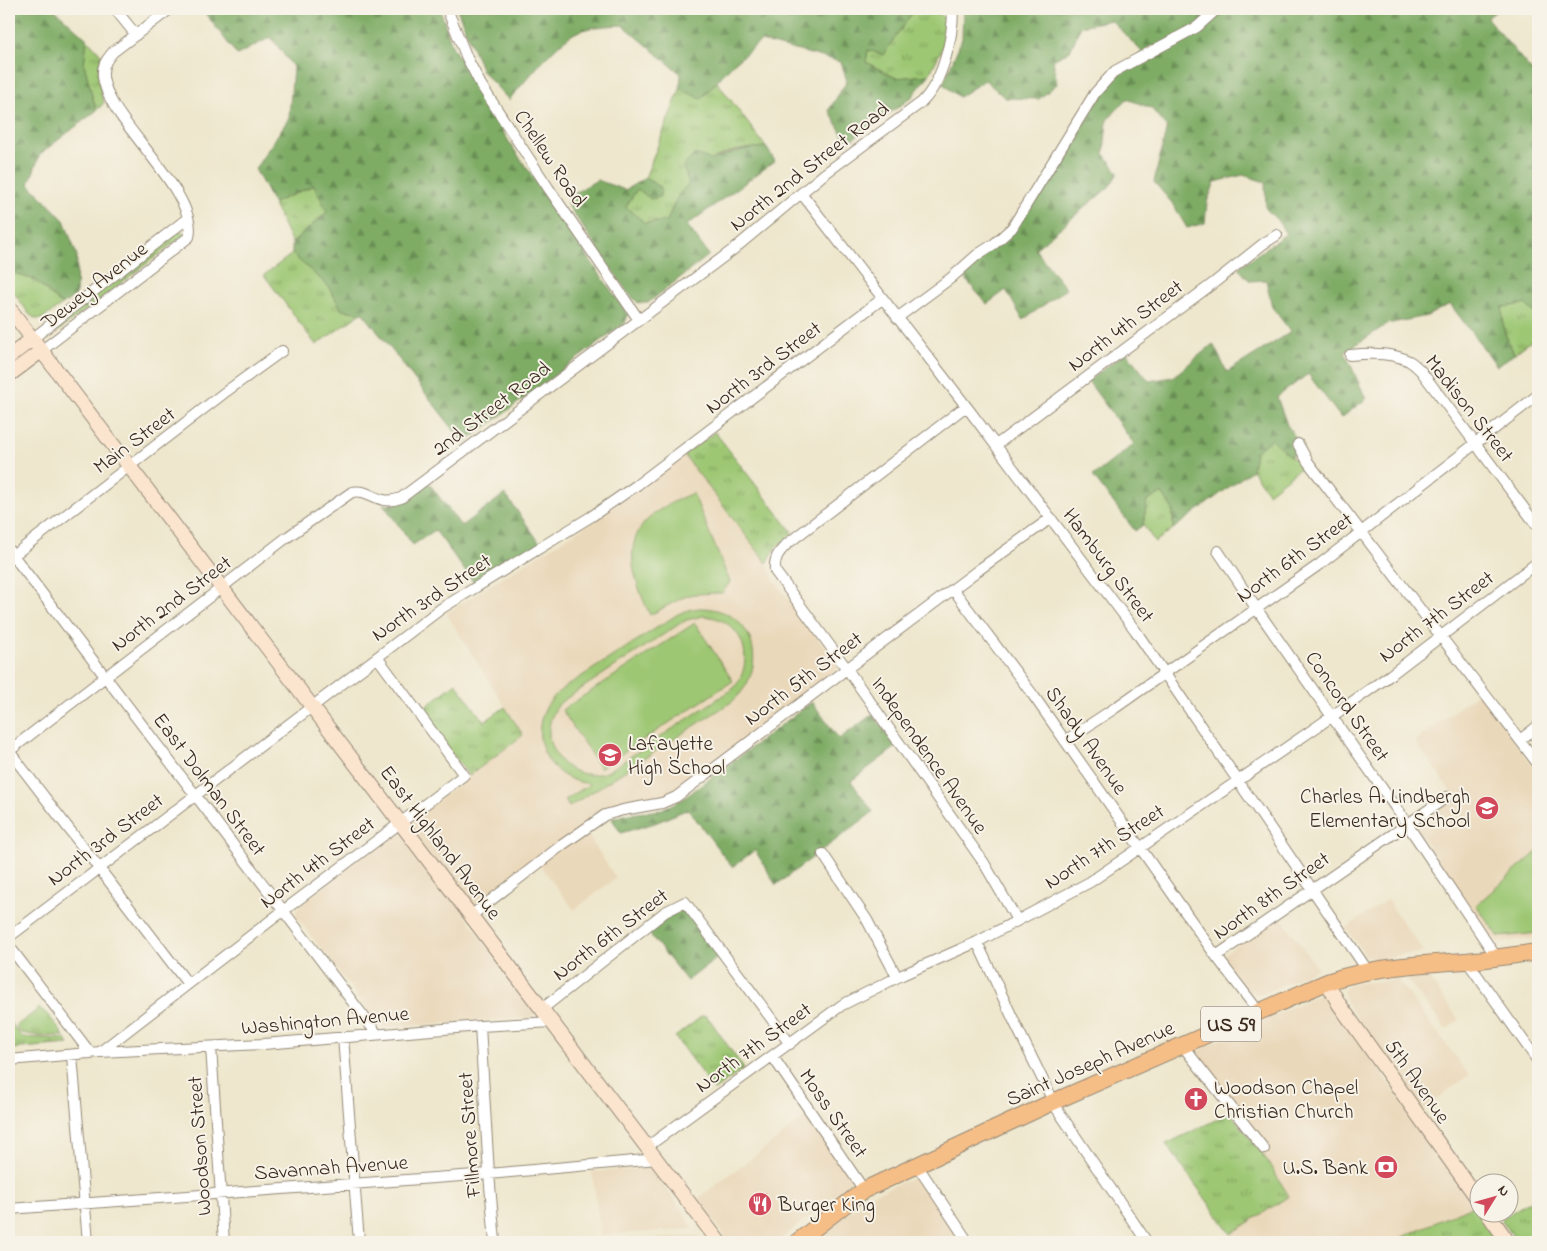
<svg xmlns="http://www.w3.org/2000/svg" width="1547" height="1251" viewBox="0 0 1547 1251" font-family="'Indie Flower',sans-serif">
	<defs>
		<pattern id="grass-tufts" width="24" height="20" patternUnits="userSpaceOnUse" patternTransform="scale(1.25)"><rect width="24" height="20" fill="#9dc773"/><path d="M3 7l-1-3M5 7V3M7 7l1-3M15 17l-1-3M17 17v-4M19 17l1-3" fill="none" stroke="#81a25e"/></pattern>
		<pattern id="forest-firs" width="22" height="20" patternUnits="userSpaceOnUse" patternTransform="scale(1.25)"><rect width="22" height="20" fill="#7eac65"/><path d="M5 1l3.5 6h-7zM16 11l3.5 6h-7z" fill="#688c53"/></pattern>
	</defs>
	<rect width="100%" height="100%" fill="#f7f3e8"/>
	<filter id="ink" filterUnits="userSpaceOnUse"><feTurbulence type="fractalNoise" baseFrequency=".02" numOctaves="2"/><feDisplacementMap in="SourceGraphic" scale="10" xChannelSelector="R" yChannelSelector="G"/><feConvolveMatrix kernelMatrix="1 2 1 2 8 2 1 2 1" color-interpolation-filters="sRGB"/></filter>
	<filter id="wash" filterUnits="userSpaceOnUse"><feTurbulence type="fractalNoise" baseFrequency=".0096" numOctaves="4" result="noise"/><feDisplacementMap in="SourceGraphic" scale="20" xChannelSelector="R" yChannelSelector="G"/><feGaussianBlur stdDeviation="1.12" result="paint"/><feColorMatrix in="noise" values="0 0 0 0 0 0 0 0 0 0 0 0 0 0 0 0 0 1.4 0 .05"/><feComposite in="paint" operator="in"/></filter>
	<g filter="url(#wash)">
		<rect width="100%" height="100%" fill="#eee7cd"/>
		<path fill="#ead8ba" d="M684,455l83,108 7,17 64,86 -3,5 -157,119 -22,10 -25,2 -17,4 -21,10 -12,9 35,53 -42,32 -39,-51 -72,54 73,99 -3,5 -149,10 -8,-7 -80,-104v-6l6,-6 221,-169 -77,-122 156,-97z
			M1478,693l60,80v165l-38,4 -4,-1 -5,-4 -75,-109v-4l3,-4 35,-24 -39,-55z
			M1387,900l37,52 -49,7 -10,-4 -19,-27z
			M1280,916l38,53 -57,25h-6l-7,-3 -22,-30 -2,-4 2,-4z
			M1427,975l32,45 -13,10 -40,-52z
			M1397,979l72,96 -47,35 -73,-103 -5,-11 -1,-5 8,-7z
			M1320,994l4,1 5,4 145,206 -72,32 3,5h-186l70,-46 -91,-138 -1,-6 7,-5z
			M809,1115l41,61v4l-2,4 -29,25 -42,33h-48l-32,-43z
			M648,1168l4,1 32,44 9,16 -92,6 -9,-63z
			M916,1177h4l43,65h-150l52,-43 8,-5z
			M698,1236l5,6h-90z"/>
		<path fill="url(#grass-tufts)" stroke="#6c7848" d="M915,9h18l17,13 -9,29 -12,24 -33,3 -30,-16 2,-12 15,4z
			M87,39l15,16c-7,19 -3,29 2,48l-8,8 -12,-47z
			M717,82l49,65c-18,1 -38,3 -53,12 -7,5 -13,14 -19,20 -15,15 -19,21 -27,42l-22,2 -19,-16 11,-18 14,10 10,-12 -16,-9 35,-89 21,9z
			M315,185l12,27 -35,31 -19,-40z
			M182,231l2,3 -1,2 -126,96 -5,-5 126,-95z
			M292,254l36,32 14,24 21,2 -47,33 -52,-70z
			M9,271l27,10 26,24 -20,14h-6l-6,-4 -21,-29z
			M1525,304l13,12v33l-7,-8 -17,13 -10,-23 -2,-24z
			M715,432l78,101 -17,14 -9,16 -83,-108z
			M1271,439l19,17 14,9 -36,28 -16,-23 3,-18z
			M1162,493l11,17v19l-18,13 -12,-17 4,-24z
			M456,683l28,39 21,-15 18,28 -54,41 -49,-65z
			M40,1008l10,9 14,19h-25l-18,-3 -5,-7z
			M702,1016h4l4,4 34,49 -30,21 -39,-53z
			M9,1021l13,16 43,2 4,5 -60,5z
			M1230,1113l29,35 30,48 -58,38 -65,-90z
			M1538,1196v46h-21l-16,-23z
			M1474,1205l25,37h-94l-3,-5z"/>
		<path fill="url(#forest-firs)" stroke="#5c6b42" d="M9,9h45l33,30 -3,25 12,47 -56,43 -11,30 35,36 13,36 -1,39 -14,10 -26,-24 -27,-10z
			M205,9h235l12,37 59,99 117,170 -3,8 -161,120 -101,-130 -21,-3 -14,-24 -36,-32v-11l35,-31 -13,-27 -41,18 -18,-34 34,-51 4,-51 -22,-30 -34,18 -34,-45z
			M457,9h458l-32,46 -15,-5 -2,12 30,16 33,-3 -18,23 -64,45 -18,-33 18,-29 -6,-19 -80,-21 -29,24 -31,34 -21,-10 1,-15 -58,-49c-15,1 -32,1 -46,7 -21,10 -52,50 -68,68l-27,-29z
			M963,9h536l-12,9 51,60v238l-13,-12 -23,3 2,24 10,23 -17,12 -47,-62 -23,12 -40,8 -42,28 21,47 -25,19 -33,-44 -31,23 10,28 16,23 -13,8 -19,-17 -16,13 -3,18 -79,59v-19l-11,-17 -15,8 -4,24 -8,6 -42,-55 41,-32 -46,-63 38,-29 23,29 24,-4 40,-33 14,28 64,-40 -19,-25 -6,-27 -16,1 -12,-13 48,-34 -8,-13 -12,-12 -1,-27 -22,-7 -28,7 -8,20 -2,21 -18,5 -15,-25 -18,-21 13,-55 -16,-19 -24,-9 -20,21 -3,33 14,20 -9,14 -74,62 31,40 -43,31 -17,-30 -19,14 -27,-31 64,-60 85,-128 33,-33 -31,-32 -30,6 -11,25 -17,9 4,24 -18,15 -34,-1 -20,-18 -26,17 -16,-13 19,-45z
			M766,147l9,14 -88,64 22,30 -61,48h-10l-10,-10 -61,-89 1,-7 29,-17 28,10 20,-12 16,10 -1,9 -9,2 -14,-10 -11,18 19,16 22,-2c6,-15 10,-27 22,-37l-6,-18 12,-12 17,6c18,-8 34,-12 54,-13z
			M428,482l33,44 44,-32 35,49 -66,40 -39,-53 -22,15 -30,-41c18,3 32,-12 45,-22z
			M812,702l27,37 34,-25 23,33 -45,34 22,31 -97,73 -21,-35 -23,17 -44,-58 -33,14 -34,10 -9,-14 11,-4 37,-5 23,-11z
			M682,909l5,3 33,44 -33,25 -39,-49 15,-13z"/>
		<path fill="#9dc773" stroke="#6c7848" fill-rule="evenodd" d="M693,493l37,89 -8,11 -28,1 -12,4 -32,17c-30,-64 -25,-95 43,-122z
			M699,608c54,-1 73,58 34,93l-164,106 -4,-7 25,-16c-6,-1 -13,-2 -19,-5 -25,-10 -38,-41 -28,-65 4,-11 11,-18 19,-25l116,-75 10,-4zM703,616c39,2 54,43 31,72l-127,84c-43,14 -77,-35 -46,-70l120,-79 6,-3z
			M695,623l38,58 -133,87 -38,-58z
			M1538,851v82l-39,4 -23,-32z"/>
	</g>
	<g filter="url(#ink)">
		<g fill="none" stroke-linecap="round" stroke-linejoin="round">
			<g stroke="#948876" stroke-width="12">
				<path id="street" d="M115,9l21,26
					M447,9l20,49 14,27 68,104 90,131
					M802,194l164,212 169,224 233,341
					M897,318l54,-40 26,-23 17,-11 18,-16 83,-135 20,-22 82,-44 20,-18
					M32,339l156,-121
					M41,351l148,-114c10,-39 -65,-105 -81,-143 -2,-6 -6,-14 -5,-22 0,-8 5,-14 10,-20l57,-43
					M1350,355c18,-2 43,-3 59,6 4,2 9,7 12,10l117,156
					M966,406l-179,138c-9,9 -13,14 -12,27l72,98 137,194 33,57
					M1298,444l10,18 230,302
					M996,445l219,-163 48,-38 14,-9
					M9,550l368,484
					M1218,551l38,57 151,216 90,134
					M10,558l214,-165 58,-42
					M953,589l80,106 183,261 43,56
					M1520,740l18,-14
					M1065,741l50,-33 205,-144 218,-169
					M9,751l277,-213 66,-46c19,-4 25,15 49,6l333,-249 89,-74 99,-73c21,-21 31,-64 31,-93
					M9,751l179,233
					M823,854l44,66 30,57
					M472,915l90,-70 43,-30 18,-5 39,-7 14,-6 301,-226 74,-53
					M9,937l433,-329 150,-92 45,-31 245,-186
					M977,942l37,79 43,88 90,133
					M9,946l82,108
					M1216,956l231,-159
					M1467,961l71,100
					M542,1009l123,-97 20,-10 105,142
					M480,1026l9,148 6,68
					M343,1037l16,205
					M1182,1045l82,104
					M211,1047l13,195
					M100,1052l164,-8 216,-18 73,-4
					M72,1056l16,186
					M773,1057l91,133
					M9,1060l91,-8 183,-141 181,-136 -87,-118
					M647,1147l195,-142 60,-30 75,-33 113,-60 231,-158 68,-48 149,-114
					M917,1165l51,77
					M9,1209l480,-35 168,-15"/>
			</g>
			<g stroke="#948876" stroke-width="16">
				<path id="secondary" d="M9,308l710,934
					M9,357l23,-18
					M9,375l32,-24
					M1327,982l12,22 141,198
					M1488,1214l20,28"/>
			</g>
			<g stroke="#948876" stroke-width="18">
				<path id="primary" d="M797,1242l67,-52 189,-88 274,-120c44,-15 92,-18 139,-21 24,-2 48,-6 72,-9"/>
			</g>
			<use href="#street" stroke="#fff" stroke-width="10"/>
			<use href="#secondary" stroke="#fbe5cf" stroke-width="14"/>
			<use href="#primary" stroke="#f6be87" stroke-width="16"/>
		</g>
	</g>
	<defs>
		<g id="school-disc" transform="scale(1.25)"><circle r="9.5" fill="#d1495b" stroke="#f7f3e8"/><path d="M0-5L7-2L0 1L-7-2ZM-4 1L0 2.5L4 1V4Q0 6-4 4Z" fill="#fff"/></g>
		<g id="church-disc" transform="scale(1.25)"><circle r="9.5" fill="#d1495b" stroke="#f7f3e8"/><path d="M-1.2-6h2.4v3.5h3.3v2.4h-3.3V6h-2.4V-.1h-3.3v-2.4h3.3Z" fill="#fff"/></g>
		<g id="bank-disc" transform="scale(1.25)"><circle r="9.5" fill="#d1495b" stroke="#f7f3e8"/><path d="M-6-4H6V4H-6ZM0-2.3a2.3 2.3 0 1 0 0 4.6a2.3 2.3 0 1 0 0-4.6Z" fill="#fff"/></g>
		<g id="restaurant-disc" transform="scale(1.25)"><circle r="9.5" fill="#d1495b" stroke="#f7f3e8"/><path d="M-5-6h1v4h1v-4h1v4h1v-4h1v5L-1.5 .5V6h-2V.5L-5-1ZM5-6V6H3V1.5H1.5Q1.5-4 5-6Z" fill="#fff"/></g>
	</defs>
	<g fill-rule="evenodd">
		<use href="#school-disc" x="610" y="755"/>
		<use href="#school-disc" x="1487" y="808"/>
		<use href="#church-disc" x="1196" y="1099"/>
		<use href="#bank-disc" x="1386" y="1167"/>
		<use href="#restaurant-disc" x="760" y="1204"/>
	</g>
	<g text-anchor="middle" stroke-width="4" stroke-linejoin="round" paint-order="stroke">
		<rect fill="#f7f3e8" stroke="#73665b" stroke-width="1" x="1201" y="1006.5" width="60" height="35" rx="4"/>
		<g font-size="20" font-weight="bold" fill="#3b2a1e">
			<text x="1231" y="1031">US 59</text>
		</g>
		<g font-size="21" fill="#3b2a1e" stroke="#f7f3e8">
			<text transform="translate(551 158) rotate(56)" y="7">Chellew Road</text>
			<text transform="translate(809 166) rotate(-38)" y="7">North 2nd Street Road</text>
			<text transform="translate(94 285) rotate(-38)" y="7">Dewey Avenue</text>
			<text transform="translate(1125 325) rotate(-37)" y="7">North 4th Street</text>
			<text transform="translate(763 367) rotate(-37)" y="7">North 3rd Street</text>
			<text transform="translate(491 408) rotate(-37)" y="7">2nd Street Road</text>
			<text transform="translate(1470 408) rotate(52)" y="7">Madison Street</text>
			<text transform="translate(134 440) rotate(-37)" y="7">Main Street</text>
			<text transform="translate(1294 557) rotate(-36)" y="7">North 6th Street</text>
			<text transform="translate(1109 565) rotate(53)" y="7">Hamburg Street</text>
			<text transform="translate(431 597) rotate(-34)" y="7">North 3rd Street</text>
			<text transform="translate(171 603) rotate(-37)" y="7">North 2nd Street</text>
			<text transform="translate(1436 616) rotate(-37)" y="7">North 7th Street</text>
			<text transform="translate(803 678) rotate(-37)" y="7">North 5th Street</text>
			<text transform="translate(1348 706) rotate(55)" y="7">Concord Street</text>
			<text transform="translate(1087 740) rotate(55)" y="7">Shady Avenue</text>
			<text transform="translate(930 755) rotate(55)" y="7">Independence Avenue</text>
			<text transform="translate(210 784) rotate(53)" y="7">East Dolman Street</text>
			<text transform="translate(105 839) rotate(-37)" y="7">North 3rd Street</text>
			<text transform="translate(441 842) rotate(53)" y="7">East Highland Avenue</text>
			<text transform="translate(1104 846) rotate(-33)" y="7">North 7th Street</text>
			<text transform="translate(317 862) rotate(-37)" y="7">North 4th Street</text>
			<text transform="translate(1271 895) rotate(-35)" y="7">North 8th Street</text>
			<text transform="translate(610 934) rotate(-37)" y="7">North 6th Street</text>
			<text transform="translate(325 1020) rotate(-5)" y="7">Washington Avenue</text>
			<text transform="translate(753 1047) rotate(-36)" y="7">North 7th Street</text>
			<text transform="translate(1090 1063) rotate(-24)" y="7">Saint Joseph Avenue</text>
			<text transform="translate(1418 1081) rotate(55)" y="7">5th Avenue</text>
			<text transform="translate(834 1113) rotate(55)" y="7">Moss Street</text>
			<text transform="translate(469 1135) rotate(-94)" y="7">Fillmore Street</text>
			<text transform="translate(199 1146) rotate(-94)" y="7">Woodson Street</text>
			<text transform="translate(331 1167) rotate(-4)" y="7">Savannah Avenue</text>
		</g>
		<g font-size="21" fill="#3b2a1e" stroke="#f7f3e8" text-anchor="start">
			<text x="628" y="750">Lafayette<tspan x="628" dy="24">High School</tspan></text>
			<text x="1470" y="803" text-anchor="end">Charles A. Lindbergh<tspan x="1470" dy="24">Elementary School</tspan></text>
			<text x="1214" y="1094">Woodson Chapel<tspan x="1214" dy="24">Christian Church</tspan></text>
			<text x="1368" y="1174" text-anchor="end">U.S. Bank</text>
			<text x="778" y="1211">Burger King</text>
		</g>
	</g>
	<rect width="1547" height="1251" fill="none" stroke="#f7f3e8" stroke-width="30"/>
	<g transform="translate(1494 1198) rotate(53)"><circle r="24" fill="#f7f3e8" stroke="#aca397"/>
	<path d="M0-4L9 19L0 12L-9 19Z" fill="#d1495b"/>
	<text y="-8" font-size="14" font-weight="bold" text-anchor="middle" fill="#3b2a1e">N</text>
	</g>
</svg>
